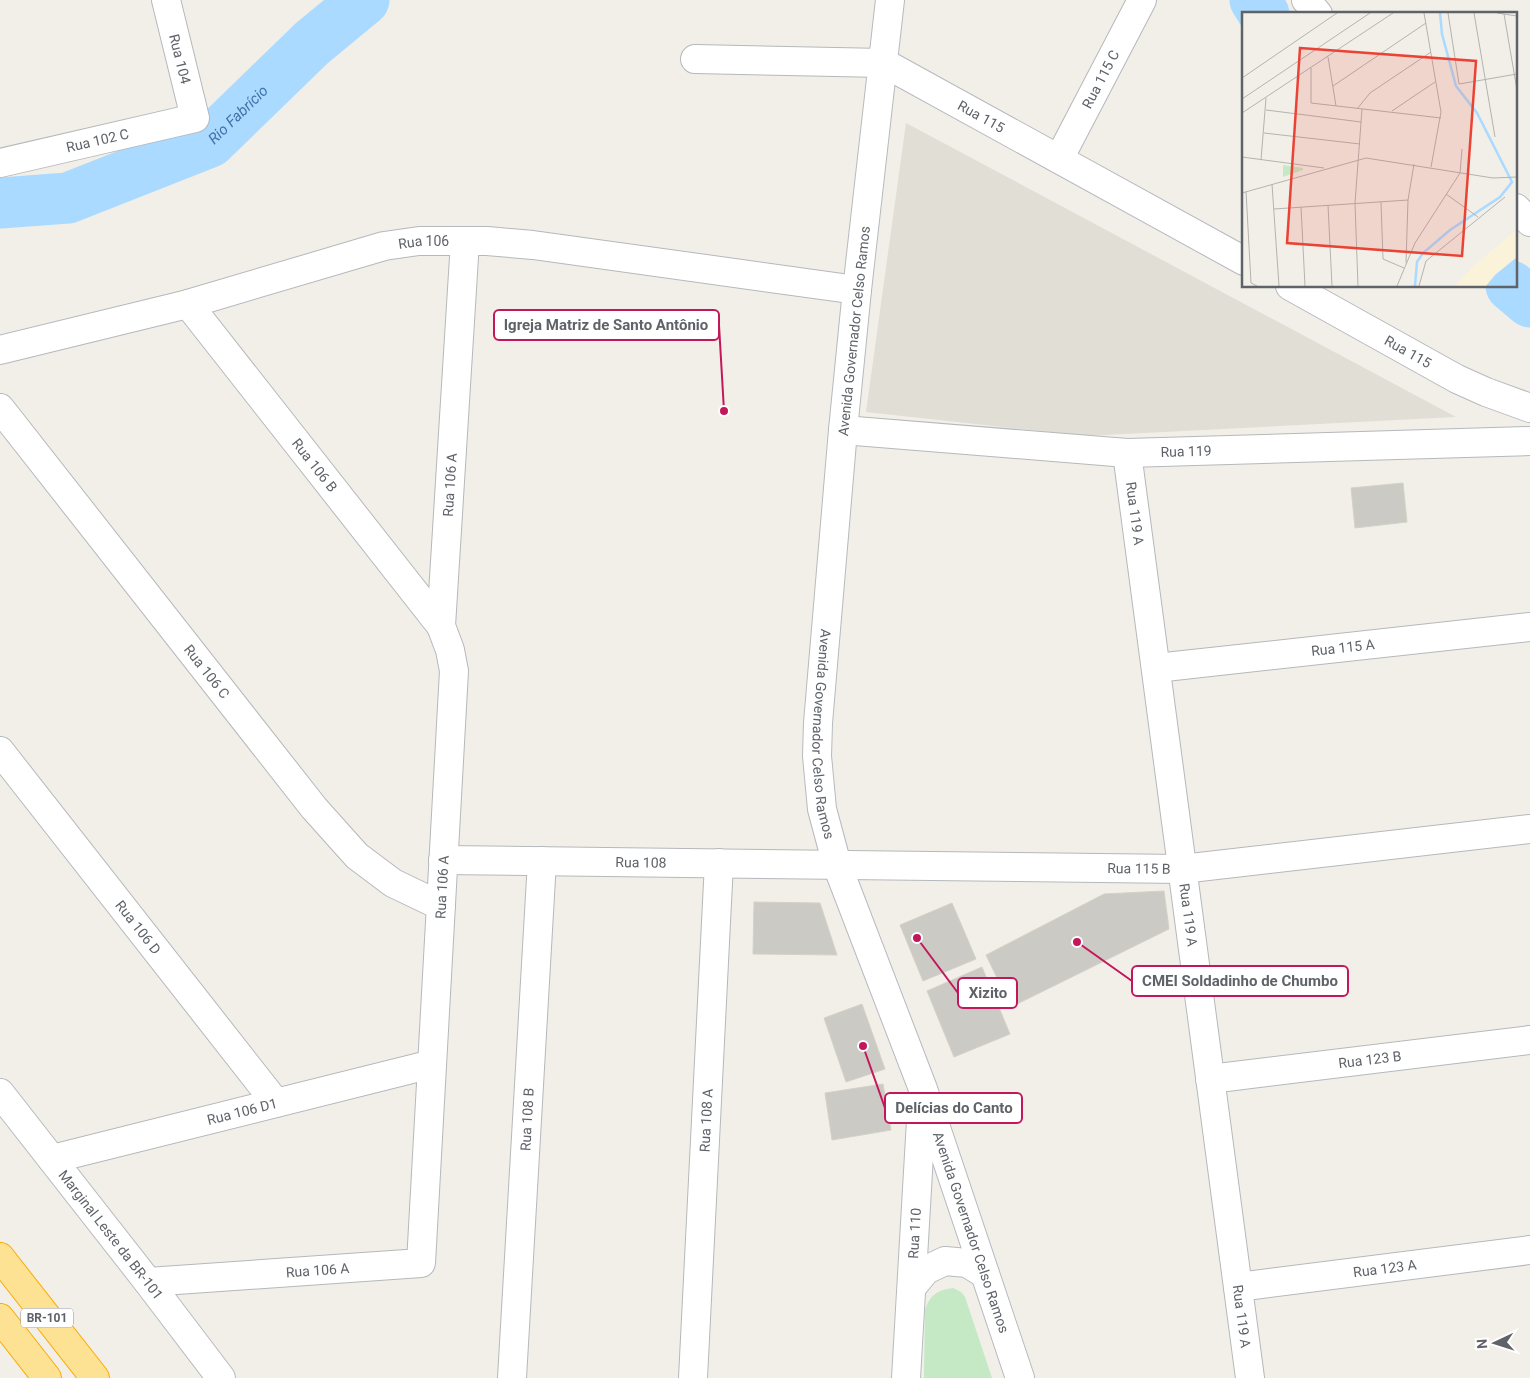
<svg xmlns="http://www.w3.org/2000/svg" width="1530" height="1378" viewBox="0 0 1530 1378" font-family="Roboto,sans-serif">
	<rect width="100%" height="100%" fill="#f1efe8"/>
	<path fill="#e1ded6" d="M906,123l550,294 -371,19 -219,-24z"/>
	<path fill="#c5e8c5" d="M953,1288l8,4 4,5 27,81h-68l1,-68c5,-15 12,-20 28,-22z"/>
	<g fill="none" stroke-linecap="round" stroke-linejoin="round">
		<g stroke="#aadaff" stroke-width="51">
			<path d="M1255,0l9,14"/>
			<path id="s1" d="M0,203l68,-5 142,-56 102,-99 52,-43"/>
			<path d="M1511,286l19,16"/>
		</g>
	</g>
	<path fill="#cccac5" stroke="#d6d1c6" d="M1403,483l4,39 -52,6 -4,-40z
		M1164,891l5,38 -158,78 -25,-52 118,-61z
		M754,902l66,1 17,52 -84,-1z
		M952,903l24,56 -53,22 -23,-56z
		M982,967l28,67 -56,23 -27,-66z
		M862,1004l23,65 -39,13 -22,-64z
		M883,1084l8,46 -59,10 -7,-47z"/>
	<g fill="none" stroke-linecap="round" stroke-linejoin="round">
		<g stroke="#b5b8bc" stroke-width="30">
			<g id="minor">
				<path d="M1306,0l12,14"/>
				<path d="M695,59l189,4"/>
				<path id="s2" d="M1059,159l83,-159"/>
				<path id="s3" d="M0,163l195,-45 -29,-118"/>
				<path d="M1516,208l14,14"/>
				<path id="s4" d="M188,304l253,322"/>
				<path id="s5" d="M0,350l188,-46 196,-58 35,-5h68l46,4 324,45"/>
				<path id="s6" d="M0,408l314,400 43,48 36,27 48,23"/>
				<path id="s7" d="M1127,453l123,925"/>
				<path id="s8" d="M1156,668l374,-41"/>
				<path id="s9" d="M0,751l276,352"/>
				<path id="s10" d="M443,860l739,9 348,-40"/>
				<path id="s11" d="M1210,1079l320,-39"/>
				<path id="s12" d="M52,1159l380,-95"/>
				<path id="s13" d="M148,1282l273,-19 33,-592 -4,-21 -9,-24 24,-385"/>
				<path id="s14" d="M1238,1287l292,-37"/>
				<path id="s15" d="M512,1378l30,-517"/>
				<path id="s16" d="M693,1378l26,-515"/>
			</g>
		</g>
		<g stroke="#b5b8bc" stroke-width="30">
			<g id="tertiary">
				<path id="s17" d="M843,430l284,23 403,-12"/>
			</g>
		</g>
		<g stroke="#b6babf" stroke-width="30">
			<g id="secondary">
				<path id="s18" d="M890,0l-33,290 -14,140 -25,293 -1,33 5,53 15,56 86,224 97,289"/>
				<path id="s19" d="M884,63l360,198"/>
				<path id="s20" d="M1290,286l167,93 29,13 44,16"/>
				<path id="s21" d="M0,1093l148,189 73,96"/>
				<path d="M912,1287l14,-17 19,-9 22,2 18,11"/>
				<path id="s22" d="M906,1378l16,-275"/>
			</g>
		</g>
		<g stroke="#f9ab00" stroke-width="30">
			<path id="motorway" d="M0,1257l95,121
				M0,1318l47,60"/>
		</g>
		<use href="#minor" stroke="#fff" stroke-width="28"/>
		<use href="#tertiary" stroke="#fff" stroke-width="28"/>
		<use href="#secondary" stroke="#fff" stroke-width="28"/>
		<use href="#motorway" stroke="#fde293" stroke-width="28"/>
	</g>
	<g text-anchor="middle" stroke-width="5" stroke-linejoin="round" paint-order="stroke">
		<rect fill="#fff" stroke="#8f9295" stroke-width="1" x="21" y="1308.5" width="52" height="19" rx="4"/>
		<g font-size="12" font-weight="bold" fill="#5f6368">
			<text x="47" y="1322">BR-101</text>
		</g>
		<g font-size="14" fill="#5f6368" stroke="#fff">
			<text transform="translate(180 59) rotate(76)" y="5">Rua 104</text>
			<text dy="5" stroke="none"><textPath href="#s2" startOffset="90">Rua 115 C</textPath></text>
			<text dy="5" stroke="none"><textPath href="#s19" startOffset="111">Rua 115</textPath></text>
			<text dy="5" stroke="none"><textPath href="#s3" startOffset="100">Rua 102 C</textPath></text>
			<text dy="5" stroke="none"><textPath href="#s5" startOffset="438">Rua 106</textPath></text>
			<text transform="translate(854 331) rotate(-84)" y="5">Avenida Governador Celso Ramos</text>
			<text dy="5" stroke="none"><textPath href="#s20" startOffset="135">Rua 115</textPath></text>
			<text dy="5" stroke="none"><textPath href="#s17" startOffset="344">Rua 119</textPath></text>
			<text dy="5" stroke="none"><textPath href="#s4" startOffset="205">Rua 106 B</textPath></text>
			<text dy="5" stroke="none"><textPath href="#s13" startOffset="1055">Rua 106 A</textPath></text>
			<text dy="5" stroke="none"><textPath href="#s7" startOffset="61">Rua 119 A</textPath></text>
			<text dy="5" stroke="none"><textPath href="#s8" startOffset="188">Rua 115 A</textPath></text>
			<text dy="5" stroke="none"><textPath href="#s6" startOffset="335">Rua 106 C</textPath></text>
			<text dy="5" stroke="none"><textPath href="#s18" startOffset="738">Avenida Governador Celso Ramos</textPath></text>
			<text dy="5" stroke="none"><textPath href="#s10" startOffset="198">Rua 108</textPath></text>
			<text dy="5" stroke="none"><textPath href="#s10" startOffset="696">Rua 115 B</textPath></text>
			<text dy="5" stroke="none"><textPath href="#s13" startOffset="650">Rua 106 A</textPath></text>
			<text dy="5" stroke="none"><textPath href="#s7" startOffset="466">Rua 119 A</textPath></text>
			<text dy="5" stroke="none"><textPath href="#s9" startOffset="224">Rua 106 D</textPath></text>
			<text dy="5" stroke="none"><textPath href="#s11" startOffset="161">Rua 123 B</textPath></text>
			<text dy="5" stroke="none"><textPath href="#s12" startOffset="196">Rua 106 D1</textPath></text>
			<text dy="5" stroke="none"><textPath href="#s15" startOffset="259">Rua 108 B</textPath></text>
			<text dy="5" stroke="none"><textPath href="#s16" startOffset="258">Rua 108 A</textPath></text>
			<text dy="5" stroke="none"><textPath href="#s22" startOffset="145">Rua 110</textPath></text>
			<text dy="5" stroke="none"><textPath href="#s18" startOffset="1262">Avenida Governador Celso Ramos</textPath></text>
			<text dy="5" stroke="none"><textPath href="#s21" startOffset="180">Marginal Leste da BR-101</textPath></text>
			<text dy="5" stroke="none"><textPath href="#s14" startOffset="148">Rua 123 A</textPath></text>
			<text dy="5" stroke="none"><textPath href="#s13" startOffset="170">Rua 106 A</textPath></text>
			<text dy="5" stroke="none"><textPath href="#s7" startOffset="871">Rua 119 A</textPath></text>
		</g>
		<g font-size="15" font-style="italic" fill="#4174aa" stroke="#fff">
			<text dy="5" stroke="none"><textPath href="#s1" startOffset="260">Rio Fabrício</textPath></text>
		</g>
	</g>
	<g transform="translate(1242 12)">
		<rect width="275" height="275" fill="#f1efe8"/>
		<path d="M41,153l20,3v2l-20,7z" fill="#c5e8c5"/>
		<path d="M275,217v28l-31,29h-31l19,-20z" fill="#fbf3d9"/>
		<path d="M275,245v29h-31l9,-11z" fill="#aadaff"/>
		<path fill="none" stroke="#aadaff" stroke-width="2.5" d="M173,274l2,-24 6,-9 27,-23 50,-33 12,-15 -35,-69 -21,-27 -14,-52 -2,-21"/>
		<path fill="none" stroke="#b3b3b1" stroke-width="1" d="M182,1l17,99 -10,55M206,1l11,71 58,-10M232,1l21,124M255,1l20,3M262,2l13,76M86,45l8,49M69,56v35l130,15M0,66l95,-65M91,74l93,-63M0,87l128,-86M115,97l13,-16 61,-41M24,98l95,12M150,99l43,-29M0,101l151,-100M22,121l96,11M0,145l82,11M19,148l5,-62M218,161l2,-24M30,172l7,102M4,179l5,92 6,3M0,181l124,-35 127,20 24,-1M204,182l32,23M139,190l2,57 21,9M86,193l4,81M59,195l4,79M32,197l134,-9M164,251l2,-63 6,-36M116,274l-3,-83 7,-94M155,274l18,-43 45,-70M177,274l7,-25 79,-64"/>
		<path fill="#ea4335" fill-opacity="0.15" stroke="#ea4335" stroke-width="2.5" d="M58,36l176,13 -14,195 -175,-13z"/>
		<rect width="275" height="275" fill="none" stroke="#5f6368" stroke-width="2.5"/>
	</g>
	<path fill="none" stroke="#c2185b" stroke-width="2" d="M724 411L719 325M1077 942L1132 981M917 938L958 993M863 1046L885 1108"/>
	<g fill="#c2185b" stroke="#fff" stroke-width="2">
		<circle cx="724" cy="411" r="5"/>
		<circle cx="1077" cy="942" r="5"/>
		<circle cx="917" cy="938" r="5"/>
		<circle cx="863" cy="1046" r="5"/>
	</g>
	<g fill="#fff" stroke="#c2185b" stroke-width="2">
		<rect x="494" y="310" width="225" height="30" rx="5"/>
		<rect x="1132" y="966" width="216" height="30" rx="5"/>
		<rect x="958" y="978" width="59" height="30" rx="5"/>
		<rect x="885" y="1093" width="137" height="30" rx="5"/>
	</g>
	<g font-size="15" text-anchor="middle" font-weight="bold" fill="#5f6368">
		<text x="606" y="330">Igreja Matriz de Santo Antônio</text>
		<text x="1240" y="986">CMEI Soldadinho de Chumbo</text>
		<text x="988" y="998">Xizito</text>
		<text x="954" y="1113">Delícias do Canto</text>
	</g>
	<g transform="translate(1495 1343) rotate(266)" stroke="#ffffff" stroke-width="4" paint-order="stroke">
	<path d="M0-4L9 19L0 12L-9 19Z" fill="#5f6368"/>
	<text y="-8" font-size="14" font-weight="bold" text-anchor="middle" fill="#5f6368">N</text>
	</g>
</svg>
